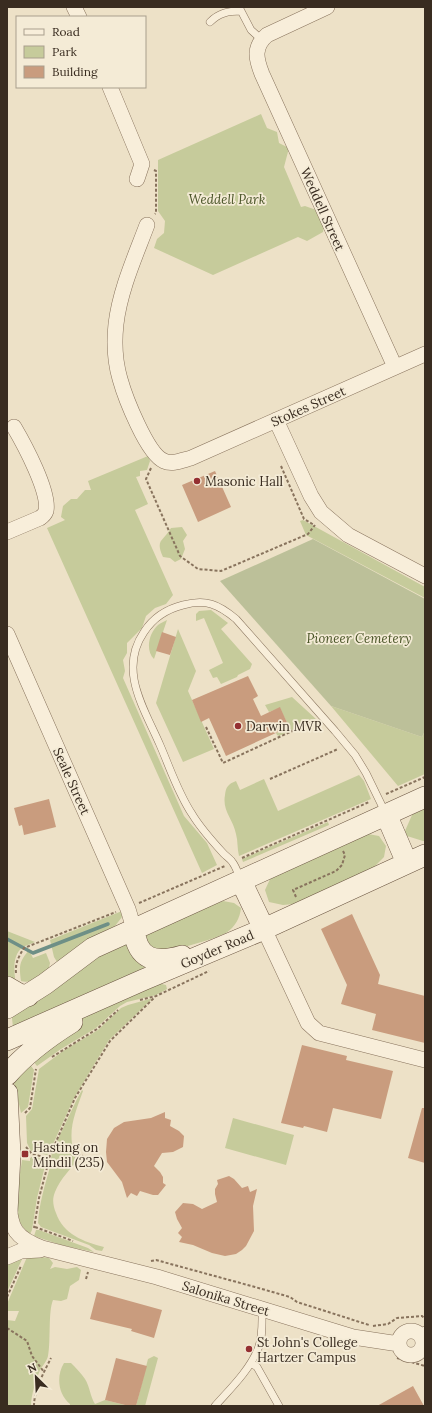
<svg xmlns="http://www.w3.org/2000/svg" width="432" height="1413" viewBox="0 0 432 1413" font-family="Lora,serif">
	<rect width="100%" height="100%" fill="#ede1c7"/>
	<path fill="#c6cb9b" d="M261,114l6,14 10,4 2,11 10,5 -5,19 17,40 4,-1 14,5 6,11 -2,10 -16,9 -9,-4 -85,38 -59,-27 3,-9 7,-6 1,-12 -7,-10v-51z
		M148,456l2,5 -3,9 -7,1v5l-4,1 12,27 -13,6 38,85 -7,9 -11,4 -9,8 -4,12 -15,15v10l-4,7 2,11 -2,7 61,138 23,27 10,22 -15,8 -155,-345 18,-8 -4,-3 2,-11 8,-7h6l8,-9h6l-3,-9z
		M303,520l122,67v11l-119,-63 -6,-14z
		M182,527l5,8 -4,6 2,8 -4,10 -6,3 -5,-4 -7,-1c-8,-18 0,-15 8,-29z
		M211,610l17,13 -7,6 31,35 -2,5 -12,6 -1,2 -16,7 -4,-7 -4,1 -4,-8 14,-7 -19,-45 -8,3v-7l3,-3z
		M167,620l-13,39c-9,-9 -5,-26 4,-34 2,-2 6,-3 9,-5z
		M178,629l18,42 -8,20 26,58 -31,13 -27,-59z
		M292,697l24,22 -37,17 -2,-1 -1,-2 13,-6 -9,-19 -11,4 -4,-7z
		M331,706l91,31 3,-6v43l-27,12z
		M359,775l5,6 7,18 -132,57c-2,-8 -1,-15 -3,-22 -3,-15 -14,-23 -11,-39 1,-8 3,-11 11,-14l4,9 24,-11 14,32z
		M425,805v36h-2l-16,-5 -2,-5 7,-16z
		M328,822l1,3 -86,37 -1,-3z
		M368,834l11,2 7,10 -2,11 -12,12 -78,35 -11,1 -14,-3 -4,-12 6,-13z
		M223,901l11,2 7,5c-1,10 -6,19 -15,25 -6,4 -58,20 -65,18 -9,-2 -14,-7 -19,-14l3,-8z
		M122,911v6l-7,9 -10,5 -46,34 -5,-8 -4,-17z
		M7,931l28,11c-3,2 -9,3 -12,5 -10,7 -9,21 -8,31l-1,2 -7,-4z
		M128,936l22,28 -14,9 -123,54 -2,-17z
		M29,950l4,8 13,-5 4,10 -2,9c-8,5 -18,12 -27,9 -2,-15 -2,-19 8,-31z
		M153,982l13,3 1,4 -11,6 -29,7 -7,4 -24,22 -35,21 -24,17 -9,-11 53,-36z
		M153,998l-44,42 -35,58 -25,55 -2,2 -16,-4 -4,-8 -1,-27 6,-7 7,-40 24,-18 35,-21 23,-22 7,-3z
		M26,1059l8,11 -6,37 -7,6 -8,-35z
		M82,1090l1,1c-7,20 -16,39 -9,61l-16,-3 -2,-5 1,-3 20,-42z
		M233,1118l61,17 -8,30 -61,-17z
		M57,1150l24,7c-9,10 -21,22 -26,35 -3,7 -2,14 1,21 7,21 28,29 48,34l-2,4 -6,-1 -7,-5 -48,-18 -3,-4c1,-19 7,-38 12,-56 1,-5 1,-10 2,-15z
		M33,1156l12,4 1,2 -9,36 -5,32 -2,4c-24,-19 -11,-48 -8,-74l8,1v-3z
		M36,1230h3l49,18 6,4 -33,-7 -27,-9z
		M24,1255l-17,37v-29z
		M34,1256l15,2 4,5 -3,6 5,-2 12,2 10,-2 4,3 -2,10 -9,6 -3,13 -6,2 -8,-1c-5,12 -2,41 -5,56 -1,5 -5,9 -8,14 -4,10 -9,25 -9,36h-24v-86l8,1 4,-10h-12v-7l20,-47z
		M154,1356l4,2 -13,48h-9l12,-47z
		M64,1363h7c5,5 10,10 14,16 5,8 5,17 10,25l10,-4 24,6h-59v-2c-12,-10 -14,-28 -6,-41z"/>
	<path fill="#bcc099" d="M313,539l112,60v132l-3,6 -91,-31 -111,-125z"/>
	<g fill="none" stroke-linecap="round" stroke-linejoin="round">
		<path stroke="#6e8f86" stroke-width="3.5" d="M7,939l26,14 75,-29"/>
	</g>
	<path fill="#c99c7e" d="M215,471l16,36 -33,15 -16,-37z
		M162,632l14,5 -6,18 -14,-4z
		M248,676l10,20 -5,3 8,17 19,-9 9,20 -63,29 -17,-38 -8,4 -9,-22z
		M49,799l7,28 -32,8 -2,-10 -3,1 -5,-18z
		M352,914l28,61 -2,9 47,12v47l-53,-13 4,-16 -35,-10 6,-19 -26,-56z
		M302,1045l45,11 -1,4 47,11 -12,48 -48,-11 -6,24 -23,-6 -1,2 -22,-5z
		M422,1108h3v55l-17,-5z
		M165,1112v6l6,2 -1,6 9,5 5,5 -1,11 -10,5 -11,1 -8,13 6,6 3,5v6l3,2 -8,10h-5l-13,-4 -3,5 -6,-3 -4,5 -5,-16 -15,-20 -1,-10 1,-13 7,-11 10,-6 27,-4z
		M229,1176l5,3 8,9 6,-2 2,6 7,-3 -4,17 1,25 -8,15 -4,4 -6,4 -11,2 -13,-3 -19,-8 -14,-3 3,-5 -4,-4 4,-5 -5,-9 -2,-7 8,-9 10,1 9,5 15,-7 -2,-8v-5l3,-5 -1,-4z
		M97,1292l65,18 -8,28 -23,-7 1,-2 -42,-10z
		M116,1358l31,8 -11,40h-7l-24,-6z
		M413,1386l11,20h-47z"/>
	<g fill="none" stroke-linecap="round" stroke-linejoin="round">
		<g stroke="#88735d" stroke-width="8">
			<path id="lane" d="M239,7l12,23 10,9
				M210,22c9,-9 18,-11 31,-11
				M241,879c-3,-5 -5,-12 -8,-16 -2,-4 -6,-6 -9,-9 -11,-12 -23,-25 -32,-40 -14,-21 -22,-46 -32,-69 -16,-37 -42,-75 -16,-113 9,-14 23,-23 39,-27 23,-6 35,-1 53,14l99,112 20,24 11,18 19,39
				M420,1335l5,-5
				M251,1363l6,4 22,39
				M215,1406c15,-17 34,-35 43,-57 5,-12 4,-27 4,-40"/>
		</g>
		<g stroke="#88735d" stroke-width="16">
			<path id="street" d="M74,7l5,10
				M327,7l-60,28c-14,12 -11,24 -5,39l133,293
				M110,87l32,77 -5,15
				M147,225c-12,32 -27,65 -31,99 -2,18 -1,38 4,55 5,18 27,75 44,82 8,4 19,-1 27,-3l234,-104
				M276,420l35,76 10,16 27,23 77,41
				M7,532l33,-14c3,-2 5,-4 6,-7 4,-19 -22,-67 -32,-84
				M7,634l121,275 6,20
				M264,929l44,94 11,10 106,27
				M9,1202c1,27 7,36 33,46l115,29 196,60 46,7
				M7,1257l14,-6 19,-1
				M399 1343a12 12 0 1 1 24 0a12 12 0 1 1-24 0Z"/>
		</g>
		<g stroke="#6a5440" stroke-width="22">
			<path id="secondary" d="M386,814l21,49
				M241,881l23,48
				M134,929c3,31 21,35 48,27
				M7,987l12,7 9,2
				M7,1008l38,-24 48,-36 332,-151
				M7,1040l136,-60 121,-51 161,-74
				M7,1075c18,-21 41,-38 65,-53
				M7,1093l3,62 -3,57"/>
		</g>
		<path stroke="#88735d" stroke-width="2" stroke-dasharray="3 2" stroke-linecap="butt" d="M154,170l2,1v42l-1,1
			M281,466l23,53 10,6
			M151,468l-5,11 34,77 18,13 23,2 87,-37 7,-9
			M206,727l17,36 91,-42
			M270,779l68,-30
			M386,794l39,-17
			M242,858l127,-56
			M296,897l-3,-7 43,-19 6,-6 3,-10 -2,-4
			M139,903l86,-37
			M16,973c-1,-10 3,-17 8,-25l92,-36
			M140,1000l16,-4 53,-25
			M52,1057l45,-28 21,-19
			M25,1113l5,-5 6,-39
			M26,1147l6,7 16,4v6l-9,34 -5,30
			M53,1148l30,8
			M49,1158l26,-60 35,-57 45,-44
			M35,1227l38,14
			M151,1261l5,-1 99,27 35,10 7,5 72,23
			M86,1279l2,-7
			M7,1297l14,-31
			M373,1326l15,-2 9,-6 25,-2 3,3
			M7,1328l20,13 5,15 12,16
			M397,1358l28,8
			M34,1406c0,-16 10,-34 17,-48"/>
		<use href="#lane" stroke="#f8eeda" stroke-width="7"/>
		<use href="#street" stroke="#f8eeda" stroke-width="15"/>
		<use href="#secondary" stroke="#f8eeda" stroke-width="21"/>
	</g>
	<g fill="#942f31" stroke="#f4ebd6" stroke-width="1.5">
		<circle cx="197" cy="481" r="4"/>
		<circle cx="238" cy="726" r="4"/>
		<rect x="21" y="1150" width="8" height="8" rx="2"/>
		<circle cx="249" cy="1349" r="4"/>
	</g>
	<g text-anchor="middle" stroke-width="3.5" stroke-linejoin="round" paint-order="stroke">
		<g font-size="13" font-style="italic" fill="#495427" stroke="#f4ebd6">
			<text x="227" y="204">Weddell Park</text>
			<text x="359" y="643">Pioneer Cemetery</text>
		</g>
		<g font-size="13" fill="#392c20" stroke="#f4ebd6">
			<text transform="translate(323 209) rotate(66)" y="5">Weddell Street</text>
			<text transform="translate(308 406) rotate(-24)" y="5">Stokes Street</text>
			<text transform="translate(72 781) rotate(66)" y="5">Seale Street</text>
			<text transform="translate(217 949) rotate(-23)" y="5">Goyder Road</text>
			<text transform="translate(226 1298) rotate(17)" y="5">Salonika Street</text>
		</g>
		<g font-size="13" fill="#392c20" stroke="#f4ebd6" text-anchor="start">
			<text x="205" y="486">Masonic Hall</text>
			<text x="246" y="731">Darwin MVR</text>
			<text x="33" y="1152">Hasting on<tspan x="33" dy="15">Mindil (235)</tspan></text>
			<text x="257" y="1347">St John's College<tspan x="257" dy="15">Hartzer Campus</tspan></text>
		</g>
	</g>
	<rect width="432" height="1413" fill="none" stroke="#392c20" stroke-width="16"/>
	<rect x="16" y="16" width="130" height="72" fill="#f4ebd6" stroke="#a99f8d"/>
	<rect x="24" y="29" width="20" height="6" fill="#f8eeda" stroke="#a99f8d"/>
	<text x="52" y="36" font-size="12" fill="#392c20">Road</text>
	<rect x="24" y="46" width="20" height="12" fill="#c6cb9b" stroke="#a99f8d"/>
	<text x="52" y="56" font-size="12" fill="#392c20">Park</text>
	<rect x="24" y="66" width="20" height="12" fill="#c99c7e" stroke="#a99f8d"/>
	<text x="52" y="76" font-size="12" fill="#392c20">Building</text>
	<g transform="translate(36 1377) rotate(336)" stroke="#f4ebd6" stroke-width="3" paint-order="stroke">
	<path d="M0-3L7 15L0 10L-7 15Z" fill="#392c20"/>
	<text y="-6" font-size="11" font-weight="bold" text-anchor="middle" fill="#392c20">N</text>
	</g>
</svg>
